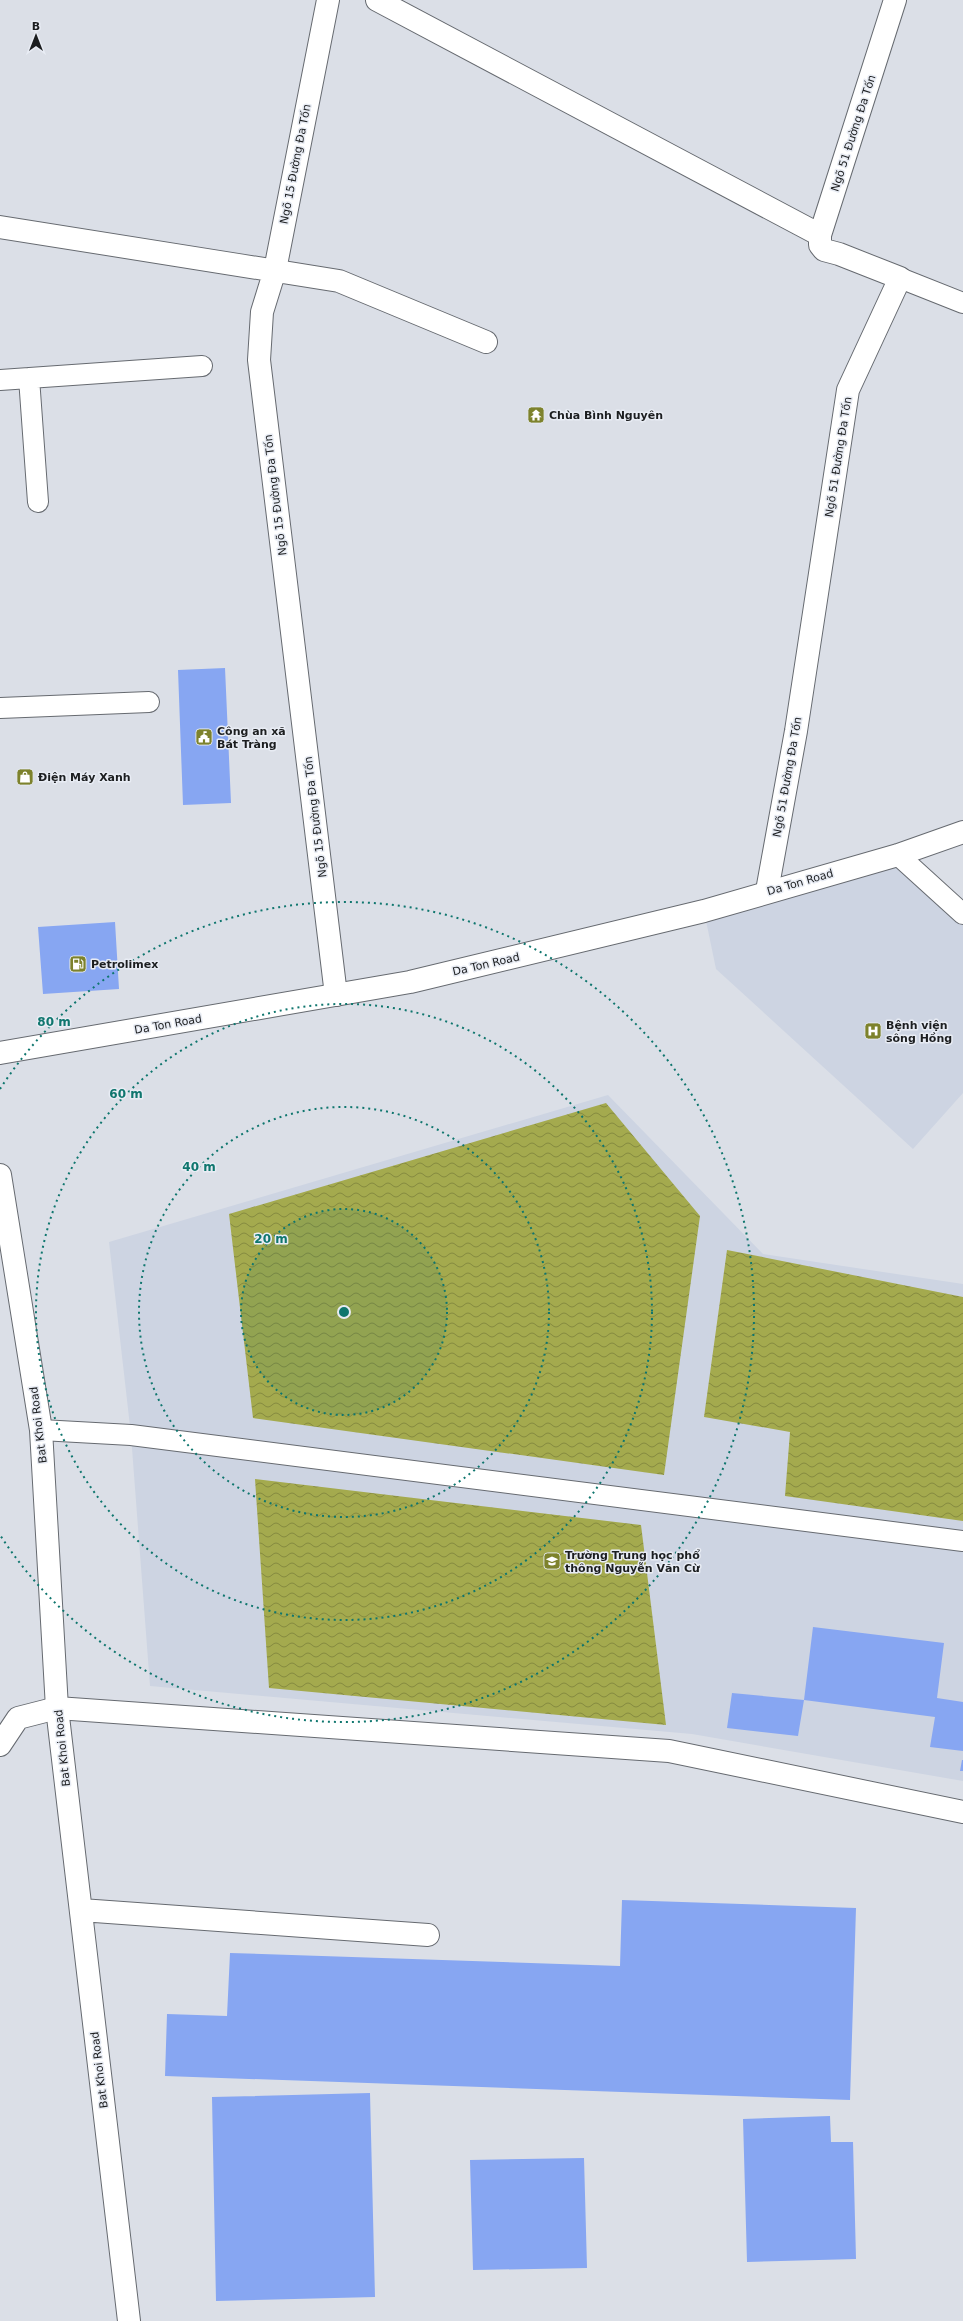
<svg xmlns="http://www.w3.org/2000/svg" width="963" height="2321" viewBox="0 0 963 2321" font-family="'DejaVu Sans',sans-serif">
	<defs>
		<pattern id="water-waves" width="16" height="10" patternUnits="userSpaceOnUse"><rect width="16" height="10" fill="#a4aa4e"/><path d="M0 5q4-4 8 0t8 0" fill="none" stroke="#858a40"/></pattern>
	</defs>
	<rect width="100%" height="100%" fill="#dbdfe7"/>
	<path fill="#cdd4e2" d="M898,855l65,52v186l-50,56 -197,-180 -12,-58z
		M608,1095l155,159 200,30v497l-271,-47 -542,-48 -19,-251 -22,-193z"/>
	<path fill="url(#water-waves)" d="M606,1103l94,113 -36,259 -411,-57 -24,-204z
		M727,1250l236,47v224l-178,-25 5,-64 -86,-15z
		M255,1479l386,46 25,200 -397,-37z"/>
	<path fill="#87a6f2" d="M225,668l6,135 -48,2 -5,-135z
		M115,922l4,67 -76,5 -5,-67z
		M813,1627l131,16 -7,55 26,4v49l-33,-4 5,-30 -131,-17z
		M732,1693l72,7 -6,36 -71,-8z
		M962,1760h1v11h-3z
		M622,1900l234,8 -6,192 -685,-24 2,-62 60,2 3,-63 390,13z
		M370,2093l5,204 -159,4 -4,-204z
		M830,2116l1,26h22l3,117 -109,3 -4,-143z
		M584,2158l3,110 -114,2 -3,-110z"/>
	<g fill="none" stroke-linecap="round" stroke-linejoin="round">
		<g stroke="#666a70" stroke-width="22">
			<path id="lane" d="M900,278l63,25
				M29,378l9,124
				M0,380l202,-14
				M0,708l149,-6
				M898,855l65,59
				M41,1430l90,5 832,106"/>
		</g>
		<g stroke="#666a70" stroke-width="24">
			<path id="street" d="M328,0l-53,270 -13,42 -3,48 77,635
				M377,0l443,235
				M0,227l339,54 147,61
				M767,891l29,-160 52,-341 52,-112 -61,-24 -15,-4 -4,-5v-10l75,-235
				M57,1708l72,613
				M81,1910l347,25"/>
		</g>
		<g stroke="#666a70" stroke-width="24">
			<path id="secondary" d="M0,1053l410,-71 294,-71 194,-56 65,-23
				M0,1175l41,255 16,278 612,43 294,61"/>
		</g>
		<g stroke="#666a70" stroke-width="24">
			<path id="primary" d="M0,1745l18,-27 39,-10"/>
		</g>
		<use href="#lane" stroke="#fff" stroke-width="20"/>
		<use href="#street" stroke="#fff" stroke-width="22"/>
		<use href="#secondary" stroke="#fff" stroke-width="22"/>
		<use href="#primary" stroke="#fff" stroke-width="22"/>
	</g>
	<circle cx="344" cy="1312" r="103" fill="#0f766e" fill-opacity=".12"/>
	<g fill="none" stroke="#0f766e" stroke-width="2" stroke-dasharray="2 4">
		<circle cx="344" cy="1312" r="103"/>
		<circle cx="344" cy="1312" r="205"/>
		<circle cx="344" cy="1312" r="308"/>
		<path d="M0 1089A410 410 0 1 1 0 1535"/>
	</g>
	<defs>
		<g id="temple-square" transform="scale(0.9)"><rect x="-9" y="-9" width="18" height="18" rx="4" fill="#7d822c" stroke="#e8ecf4"/><path d="M0-6L5-2H3V0L6.5 2.5H4V6H1.5V3h-3V6H-4V2.5H-6.5L-3 0V-2H-5Z" fill="#fff"/></g>
		<g id="civic-square" transform="scale(0.9)"><rect x="-9" y="-9" width="18" height="18" rx="4" fill="#7d822c" stroke="#e8ecf4"/><path d="M-.6-6.5H3V-4.5H.6V-3L4-1V1h2V6H-6V1h2V-1L-.6-3ZM-1.2 2.5V6h2.4V2.5Z" fill="#fff"/></g>
		<g id="shop-square" transform="scale(0.9)"><rect x="-9" y="-9" width="18" height="18" rx="4" fill="#7d822c" stroke="#e8ecf4"/><path d="M-5-2.5h2.3a2.7 3.5 0 0 1 5.4 0H5L5.5 6h-11ZM-1.5-2.5h3a1.5 2.3 0 0 0-3 0Z" fill="#fff"/></g>
		<g id="fuel-square" transform="scale(0.9)"><rect x="-9" y="-9" width="18" height="18" rx="4" fill="#7d822c" stroke="#e8ecf4"/><path d="M-5.5-6h7V0h2V4h1.3V-2.5L3-4.5l.8-.8L6-3V5H2.5V1h-1V6h-7ZM-4.2-4.7v3.2H.2V-4.7Z" fill="#fff"/></g>
		<g id="hospital-square" transform="scale(0.9)"><rect x="-9" y="-9" width="18" height="18" rx="4" fill="#7d822c" stroke="#e8ecf4"/><path d="M-5-5h3v3.5h4V-5h3V5h-3V1.5h-4V5h-3Z" fill="#fff"/></g>
		<g id="school-square" transform="scale(0.9)"><rect x="-9" y="-9" width="18" height="18" rx="4" fill="#7d822c" stroke="#e8ecf4"/><path d="M0-5L7-2L0 1L-7-2ZM-4 1L0 2.5L4 1V4Q0 6-4 4Z" fill="#fff"/></g>
	</defs>
	<g fill-rule="evenodd">
		<use href="#temple-square" x="536" y="415"/>
		<use href="#civic-square" x="204" y="737"/>
		<use href="#shop-square" x="25" y="777"/>
		<use href="#fuel-square" x="78" y="964"/>
		<use href="#hospital-square" x="873" y="1031"/>
		<use href="#school-square" x="552" y="1561"/>
	</g>
	<g text-anchor="middle" stroke-width="3" stroke-linejoin="round" paint-order="stroke">
		<g font-size="11" fill="#1c1e20" stroke="#e8ecf4">
			<text transform="translate(853 133) rotate(-72)" y="4">Ngõ 51 Đường Đa Tốn</text>
			<text transform="translate(295 164) rotate(-79)" y="4">Ngõ 15 Đường Đa Tốn</text>
			<text transform="translate(838 457) rotate(-81)" y="4">Ngõ 51 Đường Đa Tốn</text>
			<text transform="translate(275 495) rotate(-97)" y="4">Ngõ 15 Đường Đa Tốn</text>
			<text transform="translate(787 777) rotate(-80)" y="4">Ngõ 51 Đường Đa Tốn</text>
			<text transform="translate(315 817) rotate(-97)" y="4">Ngõ 15 Đường Đa Tốn</text>
			<text transform="translate(800 882) rotate(-16)" y="4">Da Ton Road</text>
			<text transform="translate(486 964) rotate(-13)" y="4">Da Ton Road</text>
			<text transform="translate(168 1024) rotate(-10)" y="4">Da Ton Road</text>
			<text transform="translate(38 1425) rotate(-97)" y="4">Bat Khoi Road</text>
			<text transform="translate(62 1748) rotate(-96)" y="4">Bat Khoi Road</text>
			<text transform="translate(99 2070) rotate(-97)" y="4">Bat Khoi Road</text>
		</g>
		<g font-size="11" font-weight="bold" fill="#1c1e20" stroke="#e8ecf4" text-anchor="start">
			<text x="549" y="419">Chùa Bình Nguyên</text>
			<text x="217" y="735">Công an xã<tspan x="217" dy="13">Bát Tràng</tspan></text>
			<text x="38" y="781">Điện Máy Xanh</text>
			<text x="91" y="968">Petrolimex</text>
			<text x="886" y="1029">Bệnh viện<tspan x="886" dy="13">sông Hồng</tspan></text>
			<text x="565" y="1559">Trường Trung học phổ<tspan x="565" dy="13">thông Nguyễn Văn Cừ</tspan></text>
		</g>
	</g>
	<circle cx="344" cy="1312" r="6" fill="#0f766e" stroke="#e8ecf4" stroke-width="2"/>
	<g font-size="12" text-anchor="middle" font-weight="bold" fill="#0f766e" stroke="#e8ecf4" stroke-width="3" stroke-linejoin="round" paint-order="stroke">
		<text x="54" y="1026">80 m</text>
		<text x="126" y="1098">60 m</text>
		<text x="199" y="1171">40 m</text>
		<text x="271" y="1243">20 m</text>
	</g>
	<g transform="translate(36 36)" stroke="#e8ecf4" stroke-width="3" paint-order="stroke">
	<path d="M0-3L7 15L0 10L-7 15Z" fill="#1c1e20"/>
	<text y="-6" font-size="11" font-weight="bold" text-anchor="middle" fill="#1c1e20">B</text>
	</g>
</svg>
